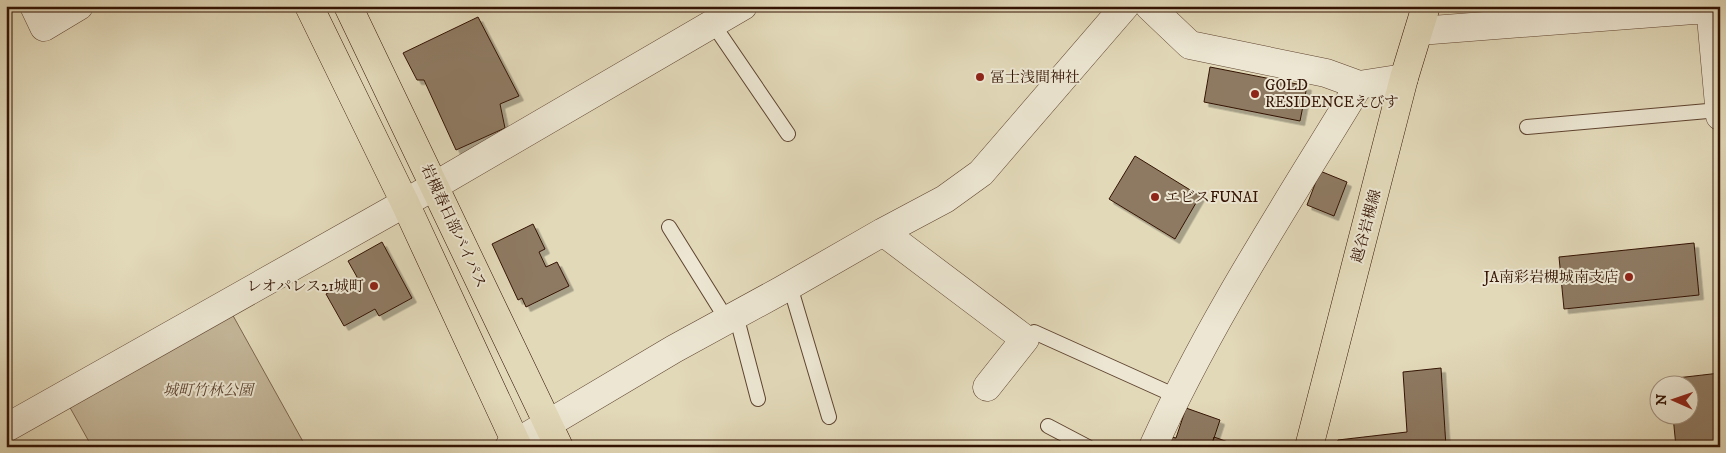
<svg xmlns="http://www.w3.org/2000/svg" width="1726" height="453" viewBox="0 0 1726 453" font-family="'IM FELL DW Pica','Noto Serif JP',serif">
	<defs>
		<filter id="shadow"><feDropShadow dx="4.5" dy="4.5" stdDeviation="0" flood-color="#0004"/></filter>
	</defs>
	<rect width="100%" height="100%" fill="#e2d9b9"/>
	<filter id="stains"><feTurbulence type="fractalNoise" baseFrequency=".004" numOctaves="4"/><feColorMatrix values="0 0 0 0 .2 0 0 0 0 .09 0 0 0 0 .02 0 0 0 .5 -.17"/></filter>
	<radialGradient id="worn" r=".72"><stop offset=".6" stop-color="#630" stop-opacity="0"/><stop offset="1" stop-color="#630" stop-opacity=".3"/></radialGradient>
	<path fill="#c4b79a" stroke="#7c654e" d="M231,312l75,135h-214l-24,-43z"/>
	<path fill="#8e7a62" stroke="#331303" filter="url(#shadow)" d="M478,17l41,79 -19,8 5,24 -49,22 -32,-70h-7l-14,-27z
		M1210,67l97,19 -7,35 -96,-19z
		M1135,156l65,40 -25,43 -66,-40z
		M1320,171l27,11 -13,34 -27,-11z
		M533,224l12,25 -6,3 7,15 11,-5 12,24 -43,21 -4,-9 -4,2 -26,-56z
		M382,242l30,56 -33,18 -4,-7 -31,17 -18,-32 31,-17 -9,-16z
		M1694,243l5,52 -135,14 -5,-52z
		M1441,368l5,79h-110l2,-7 69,-8 -4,-60z
		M1720,373v74h-44l-3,-31h15v-30h-19l-1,-7z
		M1186,408l34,12 -9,27h-43l3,-10 5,1z
		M1214,437l28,10h-31z"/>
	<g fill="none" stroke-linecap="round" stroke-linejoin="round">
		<g stroke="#5f4430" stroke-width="16">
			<path id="service" d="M713,24l75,110
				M1527,127l192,-17
				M669,227l58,93
				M790,286l39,131
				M736,315l22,84
				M1025,339l9,-7 142,64
				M1048,426l40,21"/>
		</g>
		<g stroke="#5f4430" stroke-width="29">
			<path id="minor" d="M34,6l10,21 35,-21
				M1149,6l41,39 136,28 33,12 45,-7
				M1710,6l10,110
				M1419,31l301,-23
				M883,232l142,107 -38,48
				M6,428l399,-225
				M509,447l165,-98 108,-59 101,-58 62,-33 36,-26 144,-167
				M1153,447c57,-127 134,-243 206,-362"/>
		</g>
		<g stroke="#5f4430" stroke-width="29">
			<path id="tertiary" d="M405,203l338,-197"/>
		</g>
		<g stroke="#331303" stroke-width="29">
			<path id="primary" d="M1309,447l95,-369 22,-72"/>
		</g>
		<g stroke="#331303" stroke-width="29">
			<path id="trunk" d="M309,6l96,197 113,244
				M348,6l211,441"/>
		</g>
		<use href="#service" stroke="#ece6d2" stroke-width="14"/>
		<use href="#minor" stroke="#ece6d2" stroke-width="28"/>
		<use href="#tertiary" stroke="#ece6d2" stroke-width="28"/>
		<use href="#primary" stroke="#e2d9b9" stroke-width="28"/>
		<use href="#trunk" stroke="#e2d9b9" stroke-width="28"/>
	</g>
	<g fill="#8f2418" stroke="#ece6d2" stroke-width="2">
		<circle cx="980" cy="77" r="5"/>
		<circle cx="1255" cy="94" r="5"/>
		<circle cx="1155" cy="197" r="5"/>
		<circle cx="1629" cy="277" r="5"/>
		<circle cx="374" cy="286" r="5"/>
	</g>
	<g text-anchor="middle" stroke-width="4" stroke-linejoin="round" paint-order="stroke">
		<g font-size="15" fill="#331303" stroke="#ece6d2" text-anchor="start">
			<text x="990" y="82">冨士浅間神社</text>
			<text x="1265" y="90">GOLD<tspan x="1265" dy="17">RESIDENCEえびす</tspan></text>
			<text x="1165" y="202">エビスFUNAI</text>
			<text x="1619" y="282" text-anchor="end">JA南彩岩槻城南支店</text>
			<text x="364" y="291" text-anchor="end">レオパレス21城町</text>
		</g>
		<g font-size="15" fill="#331303" stroke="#ece6d2">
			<text transform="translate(454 226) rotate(65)" y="5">岩槻春日部バイパス</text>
			<text transform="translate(1366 226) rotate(-75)" y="5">越谷岩槻線</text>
		</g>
		<g font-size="15" font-style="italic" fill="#5e4430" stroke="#ece6d2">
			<text x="208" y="395">城町竹林公園</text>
		</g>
	</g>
	<rect width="1726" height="453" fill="none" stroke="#e2d9b9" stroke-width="25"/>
	<rect x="8" y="8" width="1711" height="438" fill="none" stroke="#331303" stroke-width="2.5"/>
	<rect x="12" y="12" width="1701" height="428" fill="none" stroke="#331303"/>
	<g transform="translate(1674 400) rotate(272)"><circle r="24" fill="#ece6d2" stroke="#a2927f"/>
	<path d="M0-4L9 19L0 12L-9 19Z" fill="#8f2418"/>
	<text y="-8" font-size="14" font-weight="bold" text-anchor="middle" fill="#331303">N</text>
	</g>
	<rect width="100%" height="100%" filter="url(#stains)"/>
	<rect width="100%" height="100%" fill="url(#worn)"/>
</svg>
